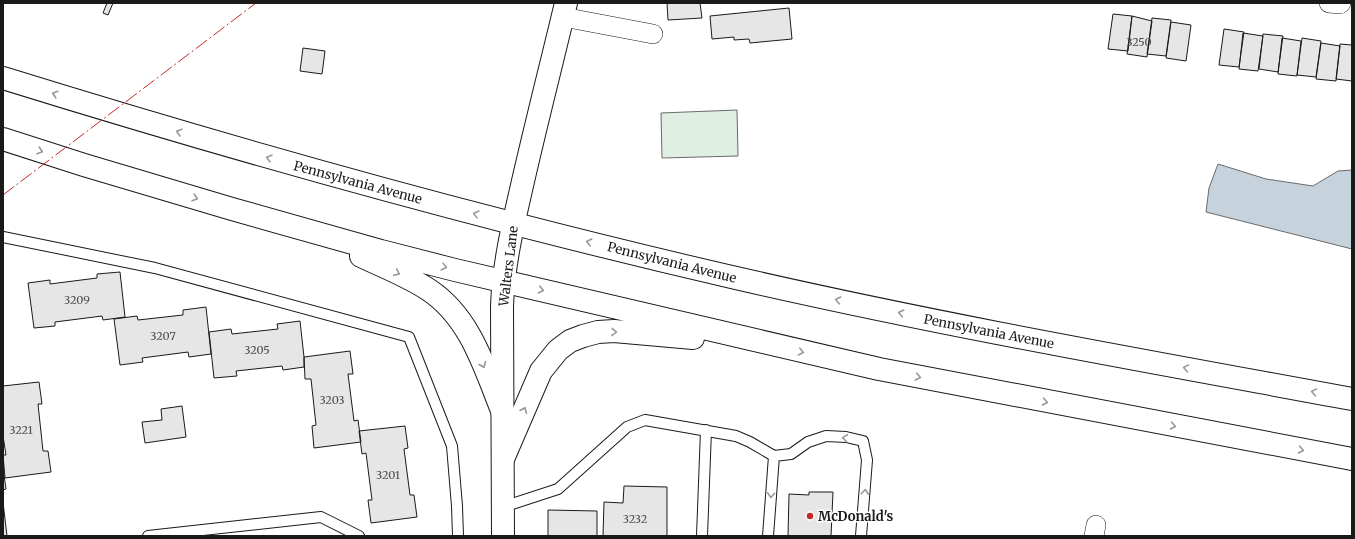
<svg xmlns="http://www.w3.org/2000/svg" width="1355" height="539" viewBox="0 0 1355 539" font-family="Merriweather,serif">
	<rect width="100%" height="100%" fill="#fff"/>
	<path fill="#e0efe3" stroke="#6a6a6a" d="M737,110l1,46 -76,2 -1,-45z"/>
	<path fill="#c6d2dc" stroke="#6a6a6a" d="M1218,164l48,15 47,7 25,-15 14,-1v79l-146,-37 3,-24z"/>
	<path fill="#e6e6e6" stroke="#1a1a1a" d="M107,3h6l-5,12 -5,-2z
		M667,3h33l2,15 -34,2z
		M789,8l3,31 -42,4 -1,-4 -15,1v-3l-22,2 -2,-23z
		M1113,14l19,2 -4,35 -20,-2z
		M1132,16l20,5 -5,36 -20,-3z
		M1152,18l19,2 -5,36 -19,-2z
		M1171,22l20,3 -5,36 -20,-3z
		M1224,29l20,3 -5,35 -20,-2z
		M1243,33l20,3 -5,35 -19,-2z
		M1263,34l20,2 -5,36 -19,-3z
		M1282,38l19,3 -4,35 -19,-2z
		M1302,38l19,3 -5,36 -19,-2z
		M1321,43l19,3 -4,35 -20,-2z
		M1340,44l12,1v36l-16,-2z
		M303,48l22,3 -3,23 -22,-3z
		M120,272l5,45 -22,3 -1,-4 -47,6v4l-21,2 -6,-45 22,-3v4l47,-6v-4z
		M206,307l5,47 -22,3 -1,-5 -46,6 1,4 -23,3 -6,-46 23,-3 1,4 45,-5v-5z
		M300,321l4,36v10l-21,3 -1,-4 -46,5 1,5 -23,2 -5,-46 22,-3 1,5 46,-5 -1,-5z
		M350,351l3,23h-5l6,47 4,-1 3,22 -47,6 -2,-22 4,-1 -5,-46h-6l-1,-22z
		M39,382l3,22h-4l5,47h5l3,21 -46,6 -2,-23h3l-3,-19v-50z
		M182,406l4,31 -41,6 -3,-21 20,-2 -1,-11z
		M405,426l3,22 -4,1 6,46h4l3,22 -46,6 -3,-23h4l-6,-47 -4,1 -3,-23z
		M3,468l3,21 -3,1z
		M624,486l43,1v49h-64l1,-34 19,1z
		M809,492h24l-2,44h-43l1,-42 20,1z
		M3,502l4,34h-4z
		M548,510l49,1v25h-49z"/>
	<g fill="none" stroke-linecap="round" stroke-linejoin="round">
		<g stroke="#1a1a1a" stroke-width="12">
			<path id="lane" d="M3,237l152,31 254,69 43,109 5,60 1,30
				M503,507l55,-18 69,-62 18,-7 91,16 14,6 24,14 17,-2 17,-12 18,-6 20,1 17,4 4,19 -6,76
				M148,536l173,-19 38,19
				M702,536l4,-106
				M768,536l6,-80"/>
		</g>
		<g stroke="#1a1a1a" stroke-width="20">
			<path id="street" d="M1329,3l11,1 1,-1
				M563,17l90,17
				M1094,536l2,-11"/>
		</g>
		<g stroke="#1a1a1a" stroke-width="24">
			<path id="secondary" d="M503,536l-1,-229c1,-39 10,-78 19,-117 14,-62 30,-124 45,-187"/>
		</g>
		<g stroke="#1a1a1a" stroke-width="24">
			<path id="highway" d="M3,78c242,75 486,143 733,200 204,47 410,83 616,121
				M3,139l81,26 148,44 149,42 74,19 424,99 473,90
				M361,256c23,11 47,20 68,34 42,28 56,79 74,123
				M503,459l38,-88 17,-21 12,-9 13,-5 15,-4 16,-1 79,7"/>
		</g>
		<use href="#lane" stroke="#fff" stroke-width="10"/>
		<use href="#street" stroke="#fff" stroke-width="19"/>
		<use href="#secondary" stroke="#fff" stroke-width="22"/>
		<use href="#highway" stroke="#fff" stroke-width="22"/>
		<path stroke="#c62828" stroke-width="1" stroke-dasharray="14 3 2 3" stroke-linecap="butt" d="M3,195l253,-192"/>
	</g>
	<defs><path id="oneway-chevron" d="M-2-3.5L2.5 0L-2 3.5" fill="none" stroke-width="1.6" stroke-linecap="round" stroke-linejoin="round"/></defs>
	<g stroke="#989898">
		<use href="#oneway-chevron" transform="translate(55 94) rotate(-163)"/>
		<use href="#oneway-chevron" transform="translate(179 132) rotate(-164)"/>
		<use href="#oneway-chevron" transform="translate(40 151) rotate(18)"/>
		<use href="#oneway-chevron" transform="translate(269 158) rotate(-164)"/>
		<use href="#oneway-chevron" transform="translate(195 198) rotate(16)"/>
		<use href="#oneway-chevron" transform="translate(476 214) rotate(-166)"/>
		<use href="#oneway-chevron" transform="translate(589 242) rotate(-167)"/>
		<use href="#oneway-chevron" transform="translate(444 267) rotate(14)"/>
		<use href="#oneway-chevron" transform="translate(397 273) rotate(25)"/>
		<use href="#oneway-chevron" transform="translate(541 290) rotate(13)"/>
		<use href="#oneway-chevron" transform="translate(838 300) rotate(-168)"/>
		<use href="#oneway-chevron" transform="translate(901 313) rotate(-168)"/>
		<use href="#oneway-chevron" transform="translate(614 332) rotate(1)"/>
		<use href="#oneway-chevron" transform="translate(801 352) rotate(13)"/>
		<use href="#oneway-chevron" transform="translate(483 365) rotate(67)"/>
		<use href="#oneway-chevron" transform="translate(1186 368) rotate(-170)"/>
		<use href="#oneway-chevron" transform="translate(918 377) rotate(11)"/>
		<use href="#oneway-chevron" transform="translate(1314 392) rotate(-170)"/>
		<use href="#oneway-chevron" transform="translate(1045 402) rotate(11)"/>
		<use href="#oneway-chevron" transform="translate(524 410) rotate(-67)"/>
		<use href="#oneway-chevron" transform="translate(1173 426) rotate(11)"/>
		<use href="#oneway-chevron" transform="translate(845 438) rotate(-172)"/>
		<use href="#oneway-chevron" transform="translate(1301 450) rotate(11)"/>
		<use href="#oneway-chevron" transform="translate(865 492) rotate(-86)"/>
		<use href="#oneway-chevron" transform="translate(771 495) rotate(94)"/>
	</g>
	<circle fill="#c62828" stroke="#fff" stroke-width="1.5" cx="810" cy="516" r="4"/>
	<g text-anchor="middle" stroke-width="3" stroke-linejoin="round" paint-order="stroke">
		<g font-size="11" fill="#4d4d4d">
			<text x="1139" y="46">3250</text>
			<text x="77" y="304">3209</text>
			<text x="163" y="340">3207</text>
			<text x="257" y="354">3205</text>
			<text x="332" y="404">3203</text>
			<text x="21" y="434">3221</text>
			<text x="388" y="479">3201</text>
			<text x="635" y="523">3232</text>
		</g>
		<g font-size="13" fill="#1a1a1a" stroke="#fff">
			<text transform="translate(358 182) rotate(15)" y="5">Pennsylvania Avenue</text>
			<text transform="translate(672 262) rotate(14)" y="5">Pennsylvania Avenue</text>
			<text transform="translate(508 266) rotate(-83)" y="5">Walters Lane</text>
			<text transform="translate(989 331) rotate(11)" y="5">Pennsylvania Avenue</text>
		</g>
		<g font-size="13" font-weight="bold" fill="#1a1a1a" stroke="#fff" text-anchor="start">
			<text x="818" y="521">McDonald's</text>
		</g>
	</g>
	<rect width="1355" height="539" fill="none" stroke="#1a1a1a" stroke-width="8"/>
</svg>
